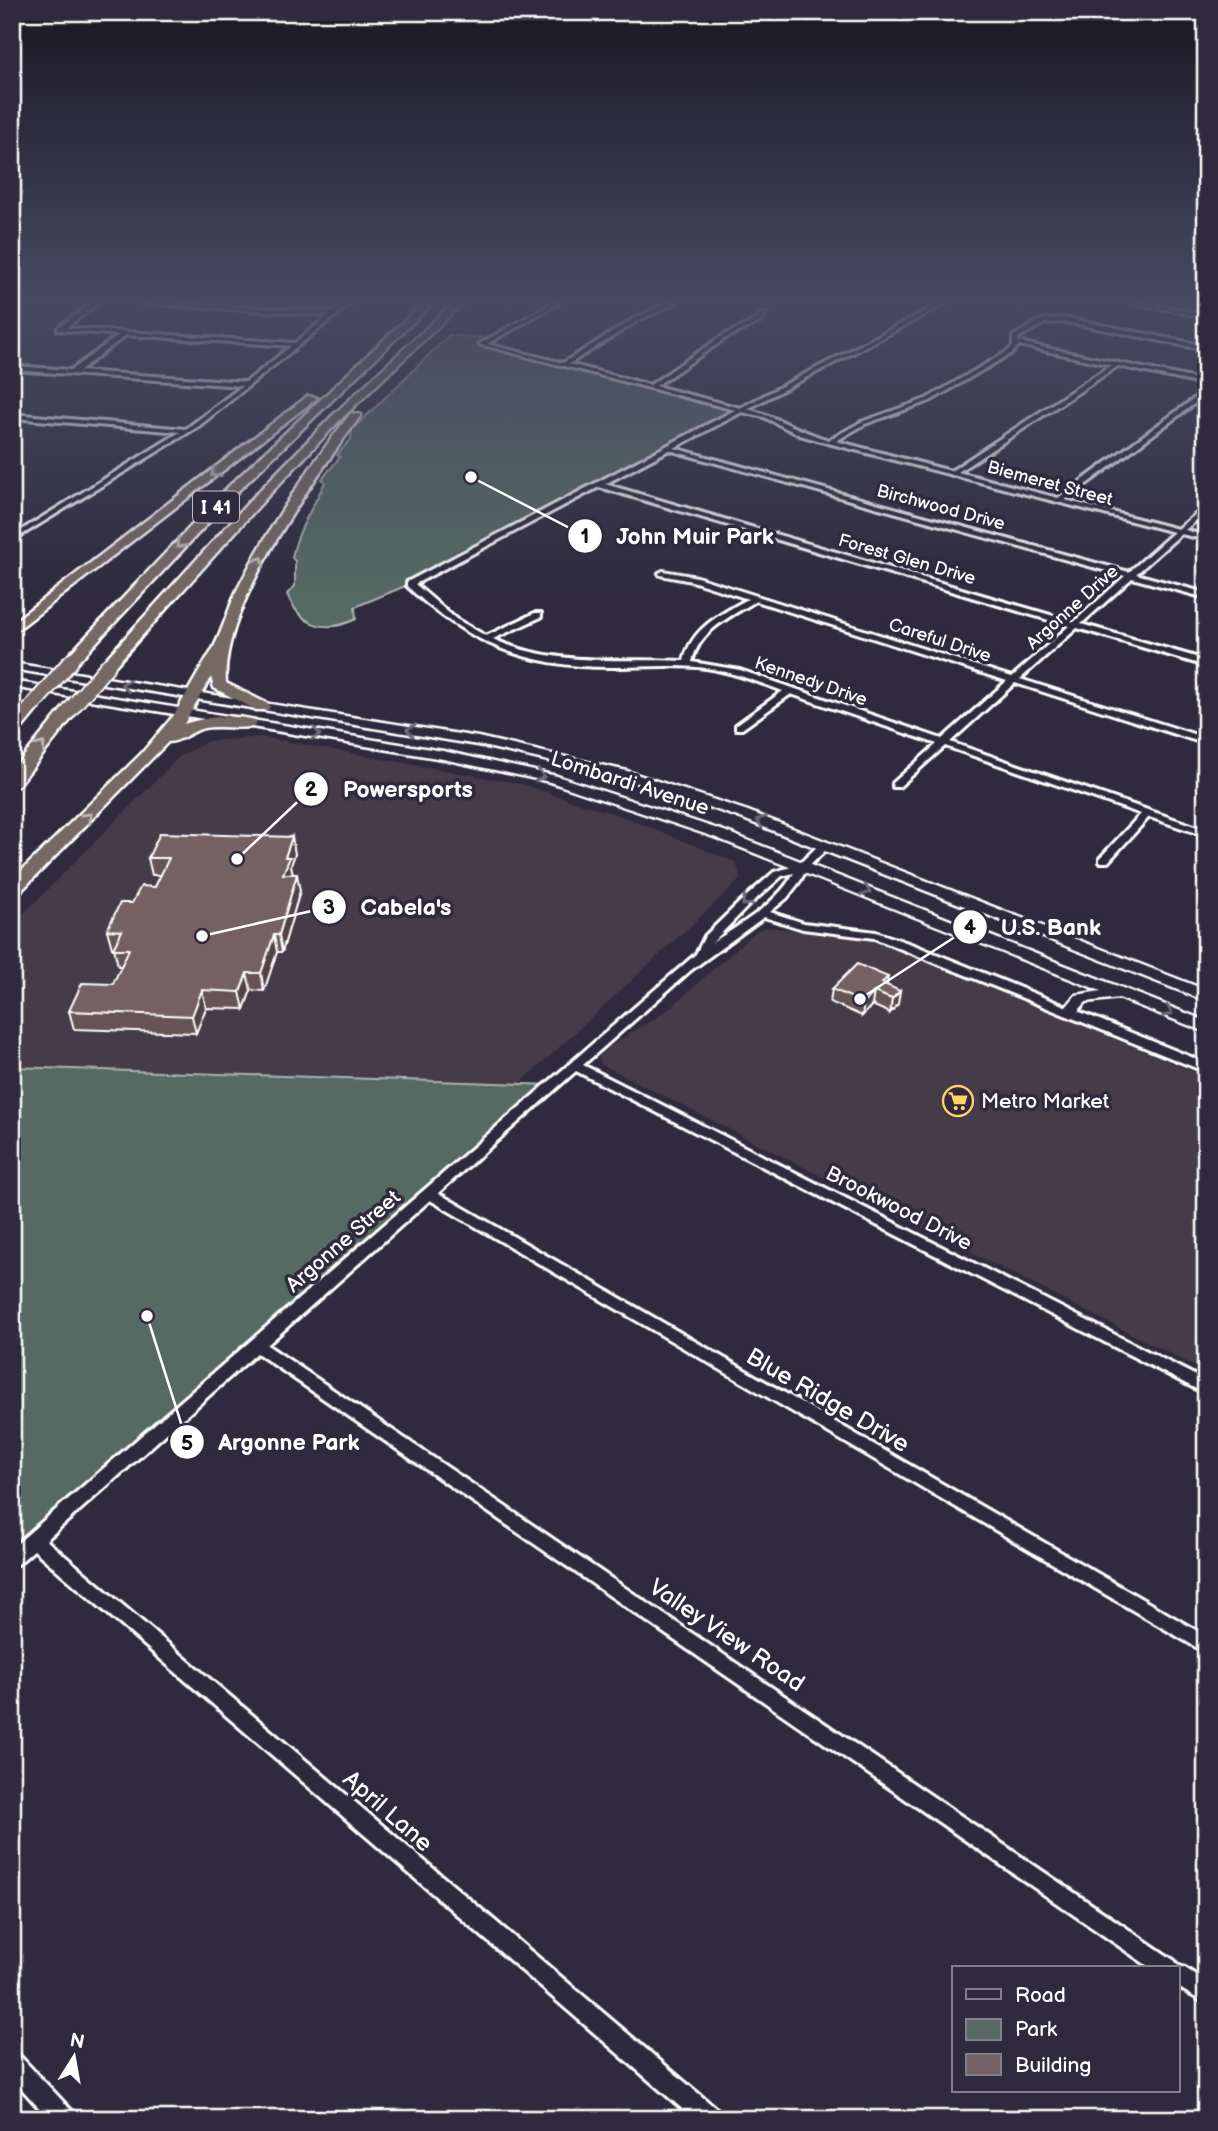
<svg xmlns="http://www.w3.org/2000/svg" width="1218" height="2131" viewBox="0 0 1218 2131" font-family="'Balsamiq Sans',sans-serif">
	<rect width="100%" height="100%" fill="#2f2a3d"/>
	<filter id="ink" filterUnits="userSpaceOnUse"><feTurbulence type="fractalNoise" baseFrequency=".0143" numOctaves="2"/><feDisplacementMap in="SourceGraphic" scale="14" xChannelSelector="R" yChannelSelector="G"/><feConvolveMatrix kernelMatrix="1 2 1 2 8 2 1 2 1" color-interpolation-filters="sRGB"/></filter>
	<g filter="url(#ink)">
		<path fill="#443a48" d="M262,737l259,47 106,34 108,44 4,8 1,10 -220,204 -508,-17v-142l167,-168 29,-16z
			M770,927l94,12 38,11 304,127v295l-605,-308 -2,-7 5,-7 65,-41 88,-79z"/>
		<path fill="#576962" stroke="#abb4b0" stroke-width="2" d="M449,335l33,3c9,8 14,10 27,10l233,62 -332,174 -55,23 1,12c-30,15 -56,7 -69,-25l8,-8v-25l-3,-3c5,-28 21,-50 33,-76l-3,-3 18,-22 -3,-2 14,-16 1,-9z
			M12,1067l540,18 -540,462z"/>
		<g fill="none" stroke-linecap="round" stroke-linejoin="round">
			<g stroke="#fff" stroke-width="6">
				<path id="minor" d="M92,303h6l-32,25 229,15 34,-28 -190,-12h25l169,9 12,-9h6l-152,123 -187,115v-5l168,-104 -168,-14v-4l174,15 56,-43 -230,-16v-4l59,4 48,-35 -61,-5v-2zM126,335l165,11 -45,36 -167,-11z
					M553,303h6l-72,41 76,19 72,-45 34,-15h7l-37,17 -70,44 81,21 72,-49 34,-16 6,-7h4l-6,9 -34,16 -70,48 84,22 201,-105h6l-200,106c29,7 54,23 82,31l32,-18 65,-23 82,-48 5,-5v-10l29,-16 25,-2 139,28v4l-139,-28 -22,1 -27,15v4l188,39v4l-88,-19 -160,106 100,26 148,-108v5l-141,105 113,29 28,-23v6l-21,18 21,6v4l-25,-6 -45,40 70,19v5l-74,-20 -51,46 125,36v6l-129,-38 -57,51 186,59v6l-191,-61 -65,59 256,88v6l-57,-19 -41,45h-8v-4l41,-44 -196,-68 -46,41h-6v-4l44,-39 -146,-50 -49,35h-6v-4l47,-34c-25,-9 -50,-19 -77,-23 -32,-4 -64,-1 -96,-1 -84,0 -142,-24 -203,-81v-4l328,-172 -256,-66zM1019,345l92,20 -160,106 -115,-30 29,-17 65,-23 82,-48zM742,412l22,5 36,18 28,8 346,89 -45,40 -455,-124zM669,450l456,126 -51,46 -469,-138zM599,487l470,139 -57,51 -315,-100 -34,-6 -4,2 1,2 32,6 56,18c-27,15 -57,29 -64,62 -65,-3 -129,6 -191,-22l48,-22v-4h-6l-49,23 -30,-17 -41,-35zM756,601l251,80 -65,58 -202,-69 -48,-8c7,-32 38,-45 64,-61z
					M824,843l4,1v4l-21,20 -7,13 -13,17 -17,14 34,11 72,9 38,13 292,118v9l-332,-134 -71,-9 -39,-12 -73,53 -108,95 623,316v13l-630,-323 -138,122 768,443v17l-776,-453 -163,145 908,616 2,4 8,3 21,14v22l-28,-17v-19h-27l-894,-615 -211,187 673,571 3,8h-28l-660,-569 -16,14 -6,2v-18l684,-594 9,-18 35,-34 34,-30 24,-7 22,-21zM794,873c-17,31 -53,51 -82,70l36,-37 34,-30z
					M12,2052l7,3 53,56 3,8h-26l-37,-41z"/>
			</g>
			<g stroke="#fff" stroke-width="5">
				<path id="tertiary" d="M1134,303h11l61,11v4z"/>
			</g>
			<g stroke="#fff" stroke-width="5">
				<path id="secondary" d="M12,663l466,74 149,34 121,40 458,179v11l-468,-184 -119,-40 -141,-32 -466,-76z
					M12,681l431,70 114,25 167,55 482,190v11l-87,-34 -33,4 -11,13h-10l-3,-3 14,-17 25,-4 -387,-154 -164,-55 -107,-23 -431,-72z"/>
			</g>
			<g stroke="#fff" stroke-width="5">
				<path id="motorway" d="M423,303h10l-195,188 -162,173h-10l-2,-3 2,-3 164,-173z
					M453,303h10l-123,117 -74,78 -153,170h-10l-2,-3 2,-3 155,-170 74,-76z
					M308,396l9,2 -305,236v-11z
					M351,413l10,2c-45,62 -141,191 -135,268l42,21 2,3 -2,3h-12l-42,-22 -3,-11 -27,47c22,-7 47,-10 71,-4l2,3 -2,3c-17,4 -34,-1 -51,2 -13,3 -23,14 -36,14l-150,152 -6,1v-15l129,-126 33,-39 33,-57c10,-10 22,-51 30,-68 31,-62 71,-122 114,-177z
					M33,700l8,5 -23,28 -6,2v-15l15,-18z
					M69,706l6,2 2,3 -2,3 -57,72 -6,1v-16l51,-63z"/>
			</g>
			<use href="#minor" fill="#2f2a3d" fill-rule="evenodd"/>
			<use href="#tertiary" fill="#2f2a3d" fill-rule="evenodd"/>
			<use href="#secondary" fill="#2f2a3d" fill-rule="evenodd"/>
			<use href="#motorway" fill="#766964" fill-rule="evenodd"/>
			<g stroke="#fff" stroke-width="18" stroke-linecap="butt">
				<path id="motorway-bridge" d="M33,705l38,-44
					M69,711l39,-46"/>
			</g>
			<use href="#motorway-bridge" stroke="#766964" stroke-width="14"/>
		</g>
		<path fill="#655355" stroke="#fff" stroke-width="2" d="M295,854l-4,11 1,9 8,17 -18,61h-5l-13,39 -13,-1 -7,19 -38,-1 -10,25 -122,-4 -5,-18 44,-27 9,-18h-4l-4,-18h-2l-5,-18 25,-27 23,-16 6,-12h-9l-4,-17z
			M888,977l-1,8 11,19 -8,9 -18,-8 -10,11 -32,-14 2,-13z"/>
		<path fill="#524345" stroke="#fff" stroke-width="2" d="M292,837l3,17 -4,11 2,9h-10l2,-17z
			M297,874l3,17 -18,61 -3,-17z
			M274,935l3,17 -13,39 -3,-18z
			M247,973l4,17 -7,19 -4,-17z
			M202,990l4,18 -10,25 -4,-17z
			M900,991l-2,13 -8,9 2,-14z
			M874,992l-2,13 -10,11 2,-13z"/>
		<path fill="#756063" stroke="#fff" stroke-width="2" d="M160,833l132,4 -7,20h5l-7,17h14l-18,61h-5l-13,38h-14l-7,19 -38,-2 -10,26 -123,-5 13,-28 31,1 16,-35h-16l9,-18 -15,-1 13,-27h12l9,-17 14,1 14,-29h-21z
			M857,964l31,13 -6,6 18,8 -8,8 -18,-7 -10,11 -32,-14z"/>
		<defs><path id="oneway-chevron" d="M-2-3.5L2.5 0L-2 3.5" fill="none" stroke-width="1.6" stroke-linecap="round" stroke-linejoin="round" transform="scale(1.75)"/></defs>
		<g stroke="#c1bcb9">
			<use href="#oneway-chevron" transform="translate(215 473) rotate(142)"/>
			<use href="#oneway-chevron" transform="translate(180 544) rotate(134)"/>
			<use href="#oneway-chevron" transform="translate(260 561) rotate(-61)"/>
			<use href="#oneway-chevron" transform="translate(41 746) rotate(-51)"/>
			<use href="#oneway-chevron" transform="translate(88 817) rotate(-45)"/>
		</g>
		<g stroke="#6d6a77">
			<use href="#oneway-chevron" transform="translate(126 685) rotate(-171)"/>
			<use href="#oneway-chevron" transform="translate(411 730) rotate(-171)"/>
			<use href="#oneway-chevron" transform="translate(316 734) rotate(9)"/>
			<use href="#oneway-chevron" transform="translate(540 776) rotate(14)"/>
			<use href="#oneway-chevron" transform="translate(761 821) rotate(-159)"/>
			<use href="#oneway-chevron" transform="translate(866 891) rotate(21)"/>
			<use href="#oneway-chevron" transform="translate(746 902) rotate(138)"/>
			<use href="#oneway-chevron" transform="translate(1168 1012) rotate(22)"/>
		</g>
	</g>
	<linearGradient id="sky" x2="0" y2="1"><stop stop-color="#1a1722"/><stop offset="0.5" stop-color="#474a62"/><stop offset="1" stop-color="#474a62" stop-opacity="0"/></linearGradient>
	<rect width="1218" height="601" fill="url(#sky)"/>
	<defs>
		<g id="supermarket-ring" transform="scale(1.575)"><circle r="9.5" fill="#2f2a3d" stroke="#ffd166" stroke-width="1.5"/><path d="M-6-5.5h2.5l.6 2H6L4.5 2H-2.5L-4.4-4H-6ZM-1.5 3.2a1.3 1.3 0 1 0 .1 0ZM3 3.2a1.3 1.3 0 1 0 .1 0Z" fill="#ffd166"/></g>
	</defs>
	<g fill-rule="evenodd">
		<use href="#supermarket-ring" x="958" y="1101"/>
	</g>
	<g text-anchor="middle" stroke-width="7" stroke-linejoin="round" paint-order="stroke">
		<g font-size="18" fill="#fff" stroke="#2f2a3d">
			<text transform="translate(1050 483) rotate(15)" y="6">Biemeret Street</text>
			<text transform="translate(941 507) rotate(15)" y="6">Birchwood Drive</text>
			<text transform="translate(907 559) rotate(16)" y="6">Forest Glen Drive</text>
			<text transform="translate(1072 607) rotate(-42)" y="6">Argonne Drive</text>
			<text transform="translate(940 640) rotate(18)" y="6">Careful Drive</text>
			<text transform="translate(811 681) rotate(19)" y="6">Kennedy Drive</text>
		</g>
		<rect fill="#2f2a3d" stroke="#c1bfc5" stroke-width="2" x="193" y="491.5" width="46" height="31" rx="5"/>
		<g font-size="19" font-weight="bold" fill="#fff">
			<text x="216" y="514">I 41</text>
		</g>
		<g font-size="21" fill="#fff" stroke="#2f2a3d">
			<text transform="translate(630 783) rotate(18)" y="7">Lombardi Avenue</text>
			<text transform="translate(899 1208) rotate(27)" y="7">Brookwood Drive</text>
			<text transform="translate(343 1241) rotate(-41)" y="7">Argonne Street</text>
		</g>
		<g font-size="21" fill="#fff" stroke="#2f2a3d" text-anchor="start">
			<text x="981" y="1108">Metro Market</text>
		</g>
		<g font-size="24" fill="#fff" stroke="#2f2a3d">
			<text transform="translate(828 1400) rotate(30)" y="8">Blue Ridge Drive</text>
			<text transform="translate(727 1635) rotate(34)" y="8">Valley View Road</text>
			<text transform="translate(388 1811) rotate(41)" y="8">April Lane</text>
		</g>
	</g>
	<path fill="none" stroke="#fff" stroke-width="2.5" d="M471 477L585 536M237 859L311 789M202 936L329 907M860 999L970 927M147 1316L187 1442"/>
	<g fill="#fff" stroke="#2f2a3d" stroke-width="2.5">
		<circle cx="471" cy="477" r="7"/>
		<circle cx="237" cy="859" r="7"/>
		<circle cx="202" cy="936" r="7"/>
		<circle cx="860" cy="999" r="7"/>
		<circle cx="147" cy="1316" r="7"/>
		<circle cx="585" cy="536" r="18"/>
		<circle cx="311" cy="789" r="18"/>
		<circle cx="329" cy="907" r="18"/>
		<circle cx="970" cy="927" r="18"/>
		<circle cx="187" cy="1442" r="18"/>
	</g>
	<g font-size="21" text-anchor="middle" font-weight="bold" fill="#111">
		<text x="585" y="543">1</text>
		<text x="311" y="796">2</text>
		<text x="329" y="914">3</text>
		<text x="970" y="934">4</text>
		<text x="187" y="1450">5</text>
	</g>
	<g font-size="23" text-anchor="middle" font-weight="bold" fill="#fff" stroke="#2f2a3d" stroke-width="7" stroke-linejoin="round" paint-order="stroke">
		<text x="695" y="544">John Muir Park</text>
		<text x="408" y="797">Powersports</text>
		<text x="406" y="915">Cabela's</text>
		<text x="1051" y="935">U.S. Bank</text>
		<text x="289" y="1450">Argonne Park</text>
	</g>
	<rect width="1218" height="2131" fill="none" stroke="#2f2a3d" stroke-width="42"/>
	<rect x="21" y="21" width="1176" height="2089" fill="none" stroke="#fff" stroke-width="2.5" filter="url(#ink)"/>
	<rect x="952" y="1966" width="228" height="126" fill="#2f2a3d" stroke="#827f8b" stroke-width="2"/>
	<rect x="966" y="1989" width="35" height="10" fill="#2f2a3d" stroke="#827f8b" stroke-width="2"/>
	<text x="1015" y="2002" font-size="21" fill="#ffffff">Road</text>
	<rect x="966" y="2019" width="35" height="21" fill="#576962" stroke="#827f8b" stroke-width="2"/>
	<text x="1015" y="2036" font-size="21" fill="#ffffff">Park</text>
	<rect x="966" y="2054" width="35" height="21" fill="#756063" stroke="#827f8b" stroke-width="2"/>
	<text x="1015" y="2072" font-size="21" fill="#ffffff">Building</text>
	<g transform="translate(74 2057) rotate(11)" stroke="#2f2a3d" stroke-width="5" paint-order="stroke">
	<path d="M0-5L12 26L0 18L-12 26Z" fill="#ffffff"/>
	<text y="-10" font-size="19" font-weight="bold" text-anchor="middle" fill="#ffffff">N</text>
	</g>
</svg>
